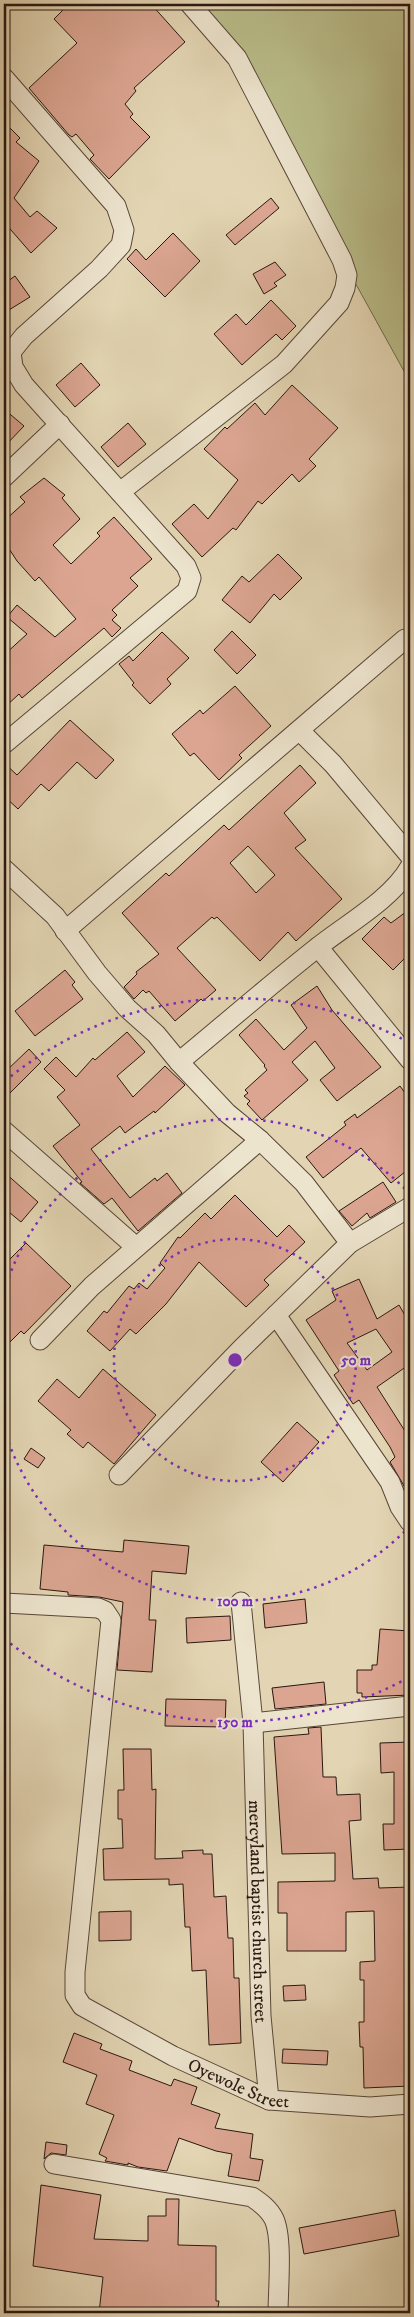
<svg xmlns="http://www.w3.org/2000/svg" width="414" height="2317" viewBox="0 0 414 2317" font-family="'IM FELL DW Pica',serif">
	<rect width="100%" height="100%" fill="#e3d5b3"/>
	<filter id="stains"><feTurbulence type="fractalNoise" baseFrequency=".004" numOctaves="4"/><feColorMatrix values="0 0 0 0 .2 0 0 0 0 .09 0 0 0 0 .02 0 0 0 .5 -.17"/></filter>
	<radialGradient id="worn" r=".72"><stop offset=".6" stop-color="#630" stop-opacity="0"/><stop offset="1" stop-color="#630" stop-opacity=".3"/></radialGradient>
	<path fill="#b9bc89" stroke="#716a4c" d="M201,4h209v378z"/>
	<path fill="#dba591" stroke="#291710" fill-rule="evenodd" d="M69,4h82l34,38 -51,46 2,3 -11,13 8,10 -3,3 20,20 -41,42 -19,-20 4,-4 -18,-21 -4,3 -3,-2 -40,-47 48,-45 -23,-24z
		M4,122l16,16 -4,4 23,19 -25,37 16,19 7,-6 20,17 -26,25 -27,-31z
		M271,198l8,10 -44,37 -9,-10z
		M173,233l27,28 -35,36 -38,-38 9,-10 10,11z
		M275,262l11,13 -12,8 3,3 -13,8 -11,-20z
		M15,276l15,21 -26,16v-29z
		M271,300l25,26 -14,14 -6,-6 -34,31 -28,-31 22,-20 10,11z
		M81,363l19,22 -25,22 -19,-22z
		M292,385l46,43 -29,31 7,7 -17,16 -7,-8 -30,30 -4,-3 -22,29 -3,-2 -31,29 -30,-33 22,-20 14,15 30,-39 -34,-31 21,-22 2,2 28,-26 10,12z
		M4,409l20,17 -20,21z
		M128,423l18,21 -28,23 -17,-20z
		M44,478l21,17 -3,3 18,21 -27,26 18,19 29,-28 -3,-3 17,-16 38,42 -22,19 8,8 -26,24 5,5 -5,5 9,8 -9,9 -8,-9 -82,70 -3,-4 -15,14v-53l23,-21 -20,-17 10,-12 38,32 21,-18 -37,-42 -4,4 -18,-20 -13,-20v-20l21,-19 -5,-5z
		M278,554l24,24 -22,22 -6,-6 -24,29 -28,-23 20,-24 7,6z
		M232,631l24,24 -19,19 -23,-24z
		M162,632l27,26 -22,21 4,5 -21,20 -18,-19 2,-2 -15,-19 10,-8 4,5z
		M235,686l36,40 -32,29 3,3 -23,22 -25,-27 -4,3 -18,-22 28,-24 3,4z
		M70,720l44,40 -18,19 -19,-17 -28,29 -8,-7 -23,25 -14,-13v-33l13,12z
		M300,765l16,18 -32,30 22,27 -11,8 47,51 -46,42 -8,-9 -28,29 -43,-44 -3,2 -2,-2 -35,31 39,42 -13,11 -2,-2 -26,22 -26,-30 -3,2 -3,-3 -9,9 -10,-12 13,-13 -1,-2 23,-18 -37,-41 44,-40 3,3 55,-51 5,5zM248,846l27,29 -19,18 -26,-30z
		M410,909v44l-17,17 -31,-31 22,-22 7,6z
		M65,970l10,12 -3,3 11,14 -48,37 -20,-25z
		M317,986l15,24 49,57 -44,34 -17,-21 15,-12 -20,-27 -23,21 16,18 -46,40 -15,-16 3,-3 -6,-5 4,-3 -3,-3 22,-20 -3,-4 1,-1 -26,-30 17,-16 28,31 23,-22 -16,-23z
		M127,1032l18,20 -28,24 16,21 32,-31 20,19 -30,28 -1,-2 -29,22 -5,-7 -29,23 39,49 25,-20 2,3 10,-8 15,20 -44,38 -26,-33 -8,6 -24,-21 2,-1 -29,-36 27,-21 -23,-28 8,-7 -21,-21 12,-12 20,20 17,-19 2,2z
		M29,1049l12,13 -31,31 -6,-6v-14z
		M400,1086l10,14v68l-19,15 -30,-35 -38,30 -17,-21 40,-32 -2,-3 11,-8 2,4z
		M4,1172l34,30 -17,20 -17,-14z
		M383,1182l13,20 -26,16 -3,-5 -15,13 -13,-15z
		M235,1195l42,42 12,-12 16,17 -41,38 5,5 -23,22 -47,-45 -33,42 -30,30 -6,-5 -20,22 -23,-20 17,-20 3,2 22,-27 5,3 5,-6 8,6 18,-21 -5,-5 18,-26 2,1 25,-25 6,6z
		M26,1243l45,43 -47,48 -3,-3 -17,17v-83z
		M359,1279l18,40 22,-14 11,19v40l-33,23 33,52v57l-20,-34 5,-5 -5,-10 -31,-47 -6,4 -19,-29 5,-4 -33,-51 30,-20 -4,-9zM376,1329l16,23 -25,18 -20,-27z
		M103,1369l53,46 -42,49 -26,-22 -5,6 -16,-14 4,-4 -33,-29 19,-22 22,19z
		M297,1422l22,20 -36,40 -22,-20z
		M31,1448l14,10 -7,10 -14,-9z
		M124,1540l65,6 -3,28 -34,-3 -3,49h7l-4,52 -35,-2 6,-68 -24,-5 -31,-2v-3l-28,-3 4,-44 79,7z
		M305,1599l2,24 -42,5 -2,-24z
		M230,1616l1,24 -44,3 -1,-25z
		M380,1629l30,2v64l-48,2v-4h-5v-23h15v-5h5z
		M324,1682l2,22 -51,5 -3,-21z
		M166,1699l60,1 -1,27 -60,-1z
		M321,1727l2,50h13l1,18 23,-1 1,26 -12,1 4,58 25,-1 1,10 31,-1v199l-46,2 -1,-41h-3l-1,-25h5v-42h-4v-18l15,-1 -1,-50 -28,1v39h-59v-38h-9v-31l57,-1v-28l-53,1 -8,-117 35,-3 -1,-6z
		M410,1742v107l-26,1 -1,-26h11v-52l-13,1 -1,-30z
		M123,1749h28l1,41 4,-1 -1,70 28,-1 -1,-7 21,-1v4h9l2,43 12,-1 2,42h5l1,40h5l2,65 -32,2 -3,-75 -14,1 -2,-44h-5l-2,-43 -14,1v-6l-65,1 -1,-31 20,-1 -1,-29h-4v-29h6z
		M131,1911v29l-32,1v-29z
		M305,1985l1,15 -22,1 -1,-15z
		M74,2033l28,11 -2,5 32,12 -3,9 42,16 3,-7 23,8 -6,17 29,10 -5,14 38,6 -3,24 13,2 -4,21 -31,-5 4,-22 -16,-3 -37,-13 -12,33 -29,-4 -10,-4v2l-23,-4 2,-3 -8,-4 15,-39 -28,-11 11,-29 -34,-13z
		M283,2049l45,2 -1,14 -45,-2z
		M46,2142l21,3 -1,10 -15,-2 -7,6z
		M41,2185l60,10 -7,44 54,2v-25h18v-17h13l-1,46 38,1v55h3l-2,12h-118l4,-36 -70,-11z
		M395,2210l4,26 -95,18 -5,-26z"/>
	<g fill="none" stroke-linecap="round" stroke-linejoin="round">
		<g stroke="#584639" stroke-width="21">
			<g id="minor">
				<path d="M4,78l112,128 8,24 -3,15 -22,24 -75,67 -13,16 2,15 11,18 162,181 5,12 -4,13 -183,153"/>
				<path d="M4,477l56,-53"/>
				<path d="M120,492l164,-128 55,-61 6,-15 2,-13 -5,-15 -105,-202 -47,-54"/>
				<path d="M300,731l33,33 77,92"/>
				<path d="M4,869l51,47 42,57 30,35 29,26 23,28 48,51 33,27 44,43 46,60"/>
				<path d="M65,931l340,-292"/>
				<path d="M318,947l92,113"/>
				<path d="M179,1062c46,-38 92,-78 139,-115 29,-23 74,-48 92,-80"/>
				<path d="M4,1131l132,116"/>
				<path d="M276,1315l114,167 10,25 10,15"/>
				<path d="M40,1340l52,-54 168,-146"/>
				<path d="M119,1475l123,-127 108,-105 60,-36"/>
				<path id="s1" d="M241,1602l12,121 8,293 8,84"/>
				<path id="s2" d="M4,1603l94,5 7,3 6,9 -36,352v23l7,11 91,50 96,44 101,7 40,-3"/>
				<path d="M253,1723l157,-17"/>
				<path d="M54,2164l198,33c9,6 17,12 22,22 9,19 4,72 4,94"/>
			</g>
		</g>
		<use href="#minor" stroke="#ede4ce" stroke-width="19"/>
	</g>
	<g fill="none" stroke="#7b2cbf" stroke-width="2.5" stroke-dasharray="2.5 5">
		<circle cx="235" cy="1360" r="121"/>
		<path d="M410 1526A241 241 0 0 1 4 1428M4 1292A241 241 0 0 1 410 1194"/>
		<path d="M408 1678A362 362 0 0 1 5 1639M5 1081A362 362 0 0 1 408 1042"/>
	</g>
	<g text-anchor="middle" stroke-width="4" stroke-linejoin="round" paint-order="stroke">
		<g font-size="18" fill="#291710" stroke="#ede4ce">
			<text dy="6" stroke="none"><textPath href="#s1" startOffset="310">mercyland baptist church street</textPath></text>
			<text dy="6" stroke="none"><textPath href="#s2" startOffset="678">Oyewole Street</textPath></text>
		</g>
	</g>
	<circle cx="235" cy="1360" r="8" fill="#7b2cbf" stroke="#ede4ce" stroke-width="2.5"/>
	<g font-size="15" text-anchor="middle" font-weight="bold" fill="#7b2cbf" stroke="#ede4ce" stroke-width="4" stroke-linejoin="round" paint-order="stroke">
		<text x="356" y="1365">50 m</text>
		<text x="235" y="1606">100 m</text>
		<text x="235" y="1727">150 m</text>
	</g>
	<rect width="414" height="2317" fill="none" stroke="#e3d5b3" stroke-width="20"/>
	<rect x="5" y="5" width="404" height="2307" fill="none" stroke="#291710" stroke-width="2.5"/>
	<rect x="10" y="10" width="394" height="2297" fill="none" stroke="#291710"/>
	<rect width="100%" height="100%" filter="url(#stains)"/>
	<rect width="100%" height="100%" fill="url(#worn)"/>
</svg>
